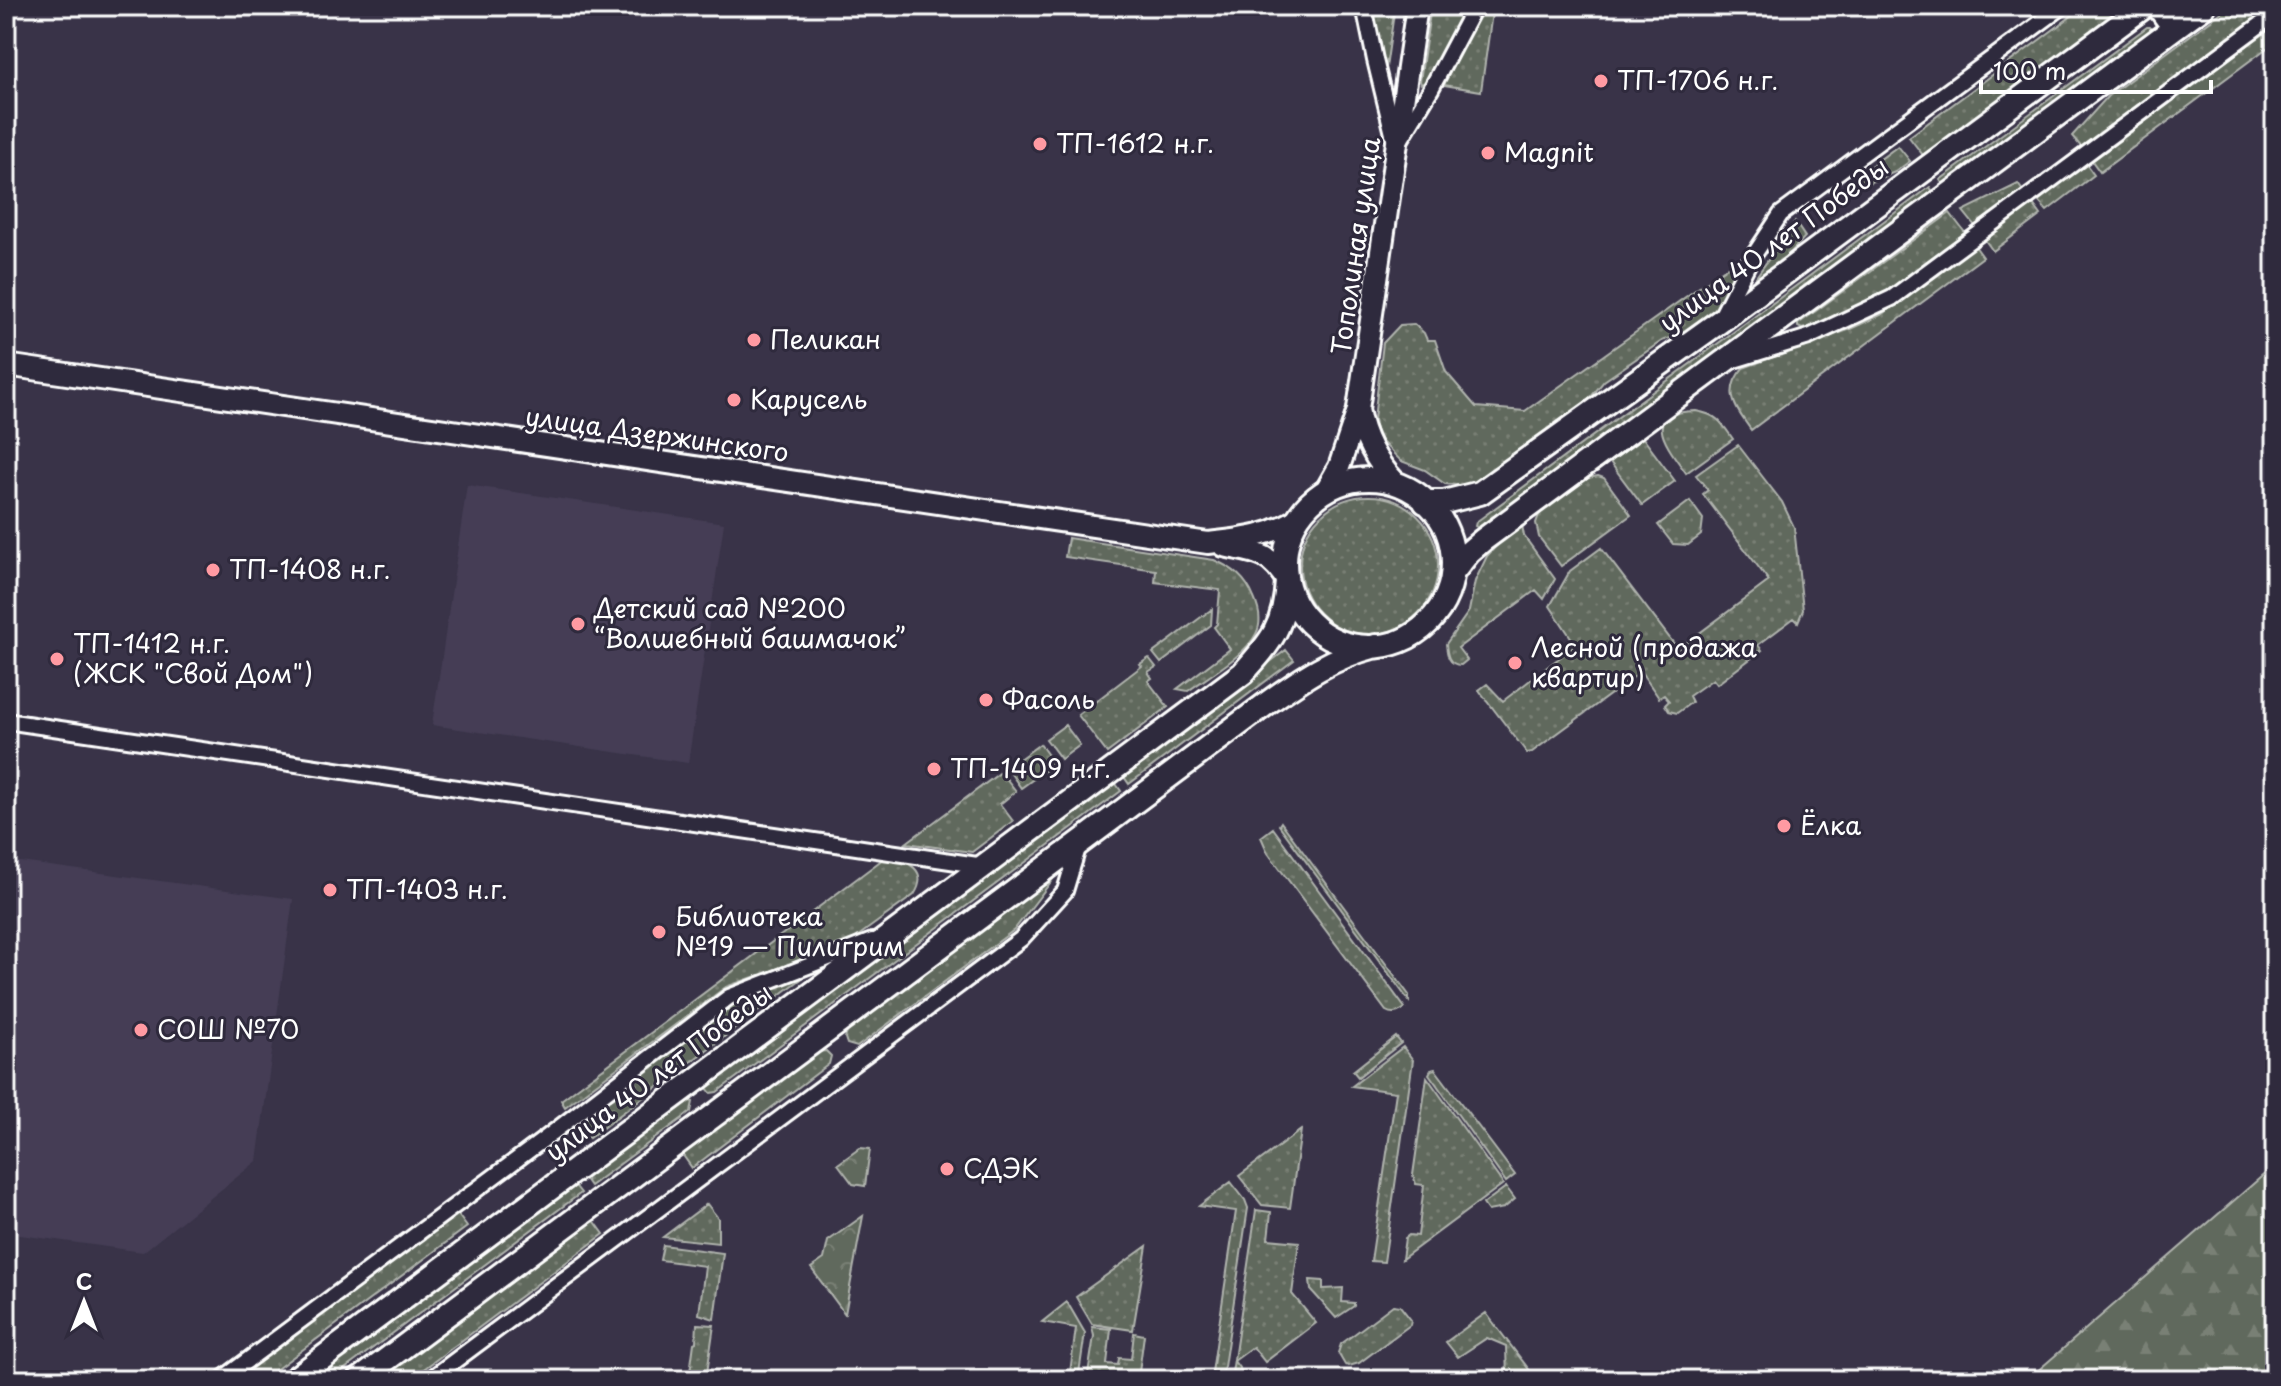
<svg xmlns="http://www.w3.org/2000/svg" width="2281" height="1386" viewBox="0 0 2281 1386" font-family="'Playpen Sans',sans-serif">
	<defs>
		<pattern id="grass-dots" width="8" height="8" patternUnits="userSpaceOnUse" patternTransform="scale(2)"><rect width="8" height="8" fill="#61695d"/><path d="M2 2h.1M6 6h.1" fill="none" stroke="#798075" stroke-width="1.8" stroke-linecap="round"/></pattern>
		<pattern id="forest-firs" width="22" height="20" patternUnits="userSpaceOnUse" patternTransform="scale(2)"><rect width="22" height="20" fill="#61695d"/><path d="M5 1l3.5 6h-7zM16 11l3.5 6h-7z" fill="#798075"/></pattern>
		<pattern id="park-crowns" width="20" height="18" patternUnits="userSpaceOnUse" patternTransform="scale(2)"><rect width="20" height="18" fill="#61695d"/><path d="M2 6a3 3 0 1 1 6 0M12 15a3 3 0 1 1 6 0" fill="none" stroke="#798075"/></pattern>
	</defs>
	<rect width="100%" height="100%" fill="#393348"/>
	<filter id="ink" filterUnits="userSpaceOnUse"><feTurbulence type="fractalNoise" baseFrequency=".0125" numOctaves="2"/><feDisplacementMap in="SourceGraphic" scale="16" xChannelSelector="R" yChannelSelector="G"/><feConvolveMatrix kernelMatrix="1 2 1 2 8 2 1 2 1" color-interpolation-filters="sRGB"/></filter>
	<g filter="url(#ink)">
		<path fill="#453e55" d="M467,485l257,38 -36,240 -256,-38z
			M6,860l287,39 -36,262 -114,91 -137,-19z"/>
		<path fill="url(#grass-dots)" stroke="#b0b4ae" stroke-width="2" d="M1369,6h26l-9,62 -3,3z
			M1431,6h34l-39,76 -5,2 -1,-3z
			M1482,6h11l-12,85 -37,-6z
			M2085,6h46l-205,153 -17,-22z
			M2230,6h42l-190,142 -10,-12 36,-40z
			M2275,25v17l-175,130 -8,-11z
			M2147,27h3l2,4 -207,156 -5,-7z
			M1898,146l12,15 -15,11 -32,13 -7,-8z
			M2086,164l8,11 -47,36 -9,-10z
			M2018,184l5,7 -48,35 -12,-15z
			M1930,187l4,7 -455,334 -4,-2 1,-4z
			M2033,204l8,11 -48,36 -8,-11z
			M1950,213l16,21 -78,58 -19,11 -59,24 -8,2 -4,-2v-3z
			M1795,222l10,15 -30,32 -18,11 -1,-3z
			M1975,246l8,11 -232,173c-15,-21 -29,-38 -8,-62l105,-38 33,-15z
			M1729,266h5l3,5 -15,38 -28,19 -32,13 -58,40 -27,33 -89,66 -20,6 -23,-2 -20,-14 -24,-9 -20,-20 -5,-11 -2,-11 9,-76 17,-18 14,-1 10,9 3,7h8l11,32 30,35 49,4z
			M1696,411c22,4 25,11 37,28l-47,34c-19,-27 -48,-61 10,-62z
			M1643,438l32,43 -33,24 -32,-43z
			M1738,445l44,57 12,25 9,83 -5,12 -4,-4 -36,27 4,5 -45,34 -4,-5 -24,17 3,6 -15,11 -8,-2 -4,-6 4,-4 -5,-6 -5,3 -18,-26 -109,80 -5,1 -48,-63 8,-6 16,17 73,-56 -26,-39 20,-35 31,-23 77,101 91,-68 -66,-87 5,-4 -12,-15z
			M1598,476l6,2 27,37 -70,51 -22,-29 -3,-14 4,-11 48,-34z
			M1300 565a69 69 0 1 1 138 0a69 69 0 1 1-138 0Z
			M1690,501l13,18 -2,16 -13,10 -15,-1 -15,-19z
			M1522,525l2,11 31,43 -11,20 -8,-9 -78,58 9,12 -6,5c-13,0 -14,-11 -15,-21l23,-33 6,-30 12,-25 13,-14z
			M1068,538l146,22c19,8 32,18 40,38 5,11 8,25 2,36 -10,21 -49,43 -68,57l-11,-2 53,-40 -16,-22 3,-3 3,-34 -65,-8 1,-12 -91,-13z
			M1212,609l-1,16 -50,38 -8,-10z
			M1286,650l8,10 -165,124 -7,-10z
			M1149,658l7,9 -8,5 4,6 -4,3 20,26 -61,46 -29,-38 64,-49 -2,-2z
			M1065,725l15,20 -19,14 -15,-20z
			M1040,744l14,20 -33,24 -14,-20z
			M1001,772l15,19 -16,13 13,17 -41,31 -66,-9z
			M1114,781l7,10 -404,301 -6,1 -4,-5 2,-5z
			M1281,822l128,173v6l-130,-176z
			M1273,828l132,180c-7,5 -12,7 -19,3l-118,-158 -7,-16z
			M887,856c21,5 43,14 27,39l-60,44 -12,6 -116,42 -161,120 -4,-7z
			M1054,875l-1,4 -39,51 -157,117 -10,-3 -2,-6 3,-8z
			M808,974l-219,164 -13,-17 158,-118z
			M1396,1037l5,6 -43,34 -5,-6z
			M1403,1047l10,13 -29,202 -13,-1 25,-169 -44,-6z
			M826,1051l5,5 -2,8 -137,104 -10,-14 135,-102z
			M1435,1069l80,106 -9,7 -77,-108 2,-4z
			M1427,1077l76,107 -101,75 3,-21 4,-3 9,1 6,-51 -8,-1 -3,-9z
			M687,1100l6,2 -2,10 -101,74 -7,-10z
			M1301,1130l-11,78 -28,-3 -23,-29z
			M1231,1182l14,18 3,8 -26,172 -11,-1 25,-168 -37,-5z
			M573,1183l8,10 -251,187h-21z
			M1506,1187l9,12 -11,9 -16,3 -5,-7z
			M707,1204l11,14v25l-55,-6z
			M1256,1210l15,2 -3,27 31,3 -7,52 24,29 -51,39 -12,-15 -19,14 11,15 -4,4h-10z
			M455,1211l12,16 -205,153h-32z
			M593,1219l11,15 -195,146h-31z
			M663,1245l60,8 -9,66 -15,-5 6,-48 -45,-6z
			M1147,1246l-14,84 -41,-6 -16,-27z
			M1310,1280l13,1v8l20,-1 -1,14 12,1v3l-18,12 -25,-28z
			M1067,1302l18,31 -7,47h-9l7,-52 -34,-6z
			M1393,1305l7,1 11,14 -1,5 -51,38 -10,3 -4,-1 -7,-12 3,-9z
			M1486,1313l51,67h-30l-1,-34 -19,-8 -29,19 -12,-15z
			M697,1324l17,1 -8,55h-17l5,-37 2,-1z
			M1092,1327l19,2 -4,35 11,1 1,-7 12,1 3,-26 10,2 -6,45h-51l7,-44z"/>
		<path fill="url(#forest-firs)" stroke="#b0b4ae" stroke-width="2" d="M2275,1165v215h-248z"/>
		<path fill="url(#park-crowns)" stroke="#b0b4ae" stroke-width="2" d="M860,1148l10,1 -5,37 -12,-2 -15,-20z
			M863,1216l-18,98 -34,-46 13,-9 4,-18z"/>
		<g fill="none" stroke-linecap="round" stroke-linejoin="round">
			<g stroke="#fff" stroke-width="20">
				<path id="minor" d="M1364,6l11,54 19,78
					M1401,139l30,-50 44,-83
					M1722,315l26,-51 33,-50 282,-208
					M1734,360l75,-23 83,-39 383,-284
					M6,721l978,145
					M221,1380l326,-243 182,-140 143,-56
					M429,1380l592,-441 44,-48 14,-46"/>
			</g>
			<g stroke="#fff" stroke-width="26">
				<path id="secondary" d="M6,365l1202,178c34,-4 60,-6 89,-24
					M1396,483c-20,-21 -33,-45 -38,-74l59,-403
					M1326,490l13,-23 18,-54
					M1224,546c31,7 45,5 63,35"/>
			</g>
			<g stroke="#fff" stroke-width="28">
				<path id="primary" d="M2158,6l16,22
					M1285 563a84 84 0 1 1 168 0a84 84 0 1 1-168 0Z
					M1425,502h19l36,-9 239,-171 426,-316
					M1454,571l15,-19 14,-12 721,-534
					M293,1380l950,-707c29,-32 42,-48 44,-92
					M359,1380l907,-676c36,-26 67,-47 110,-58"/>
			</g>
			<use href="#minor" stroke="#2f2a3d" stroke-width="14"/>
			<use href="#secondary" stroke="#2f2a3d" stroke-width="20"/>
			<use href="#primary" stroke="#2f2a3d" stroke-width="22"/>
		</g>
	</g>
	<g fill="#ff9aa2" stroke="#2f2a3d" stroke-width="3">
		<circle cx="1601" cy="81" r="8"/>
		<circle cx="1040" cy="144" r="8"/>
		<circle cx="1488" cy="153" r="8"/>
		<circle cx="754" cy="340" r="8"/>
		<circle cx="734" cy="400" r="8"/>
		<circle cx="213" cy="570" r="8"/>
		<circle cx="578" cy="624" r="8"/>
		<circle cx="57" cy="659" r="8"/>
		<circle cx="1515" cy="663" r="8"/>
		<circle cx="986" cy="700" r="8"/>
		<circle cx="934" cy="769" r="8"/>
		<circle cx="1784" cy="826" r="8"/>
		<circle cx="330" cy="890" r="8"/>
		<circle cx="659" cy="932" r="8"/>
		<circle cx="141" cy="1030" r="8"/>
		<circle cx="947" cy="1169" r="8"/>
	</g>
	<g text-anchor="middle" stroke-width="6" stroke-linejoin="round" paint-order="stroke">
		<g font-size="26" fill="#fff" stroke="#2f2a3d" text-anchor="start">
			<text x="1617" y="90">ТП-1706 н.г.</text>
			<text x="1056" y="153">ТП-1612 н.г.</text>
			<text x="1504" y="162">Magnit</text>
			<text x="770" y="349">Пеликан</text>
			<text x="750" y="409">Карусель</text>
			<text x="229" y="579">ТП-1408 н.г.</text>
			<text x="594" y="618">Детский сад №200<tspan x="594" dy="30">“Волшебный башмачок”</tspan></text>
			<text x="73" y="653">ТП-1412 н.г.<tspan x="73" dy="30">(ЖСК "Свой Дом")</tspan></text>
			<text x="1531" y="657">Лесной (продажа<tspan x="1531" dy="30">квартир)</tspan></text>
			<text x="1002" y="709">Фасоль</text>
			<text x="950" y="778">ТП-1409 н.г.</text>
			<text x="1800" y="835">Ёлка</text>
			<text x="346" y="899">ТП-1403 н.г.</text>
			<text x="675" y="926">Библиотека<tspan x="675" dy="30">№19 — Пилигрим</tspan></text>
			<text x="157" y="1039">СОШ №70</text>
			<text x="963" y="1178">СДЭК</text>
		</g>
		<g font-size="26" fill="#fff" stroke="#2f2a3d">
			<text transform="translate(1774 245) rotate(-36)" y="9">улица 40 лет Победы</text>
			<text transform="translate(1356 246) rotate(-82)" y="9">Тополиная улица</text>
			<text transform="translate(657 435) rotate(8)" y="9">улица Дзержинского</text>
			<text transform="translate(659 1073) rotate(-37)" y="9">улица 40 лет Победы</text>
		</g>
	</g>
	<rect width="2281" height="1386" fill="none" stroke="#2f2a3d" stroke-width="32"/>
	<rect x="16" y="16" width="2249" height="1354" fill="none" stroke="#fff" stroke-width="3" filter="url(#ink)"/>
	<g transform="translate(84 1302)" stroke="#2f2a3d" stroke-width="6" paint-order="stroke">
	<path d="M0-6L14 30L0 20L-14 30Z" fill="#ffffff"/>
	<text y="-12" font-size="22" font-weight="bold" text-anchor="middle" fill="#ffffff">С</text>
	</g>
	<path d="M1981 80v12h230v-12" fill="none" stroke="#ffffff" stroke-width="4"/>
	<text x="1993" y="80" font-size="24" fill="#ffffff" stroke="#2f2a3d" stroke-width="6" paint-order="stroke">100 m</text>
</svg>
